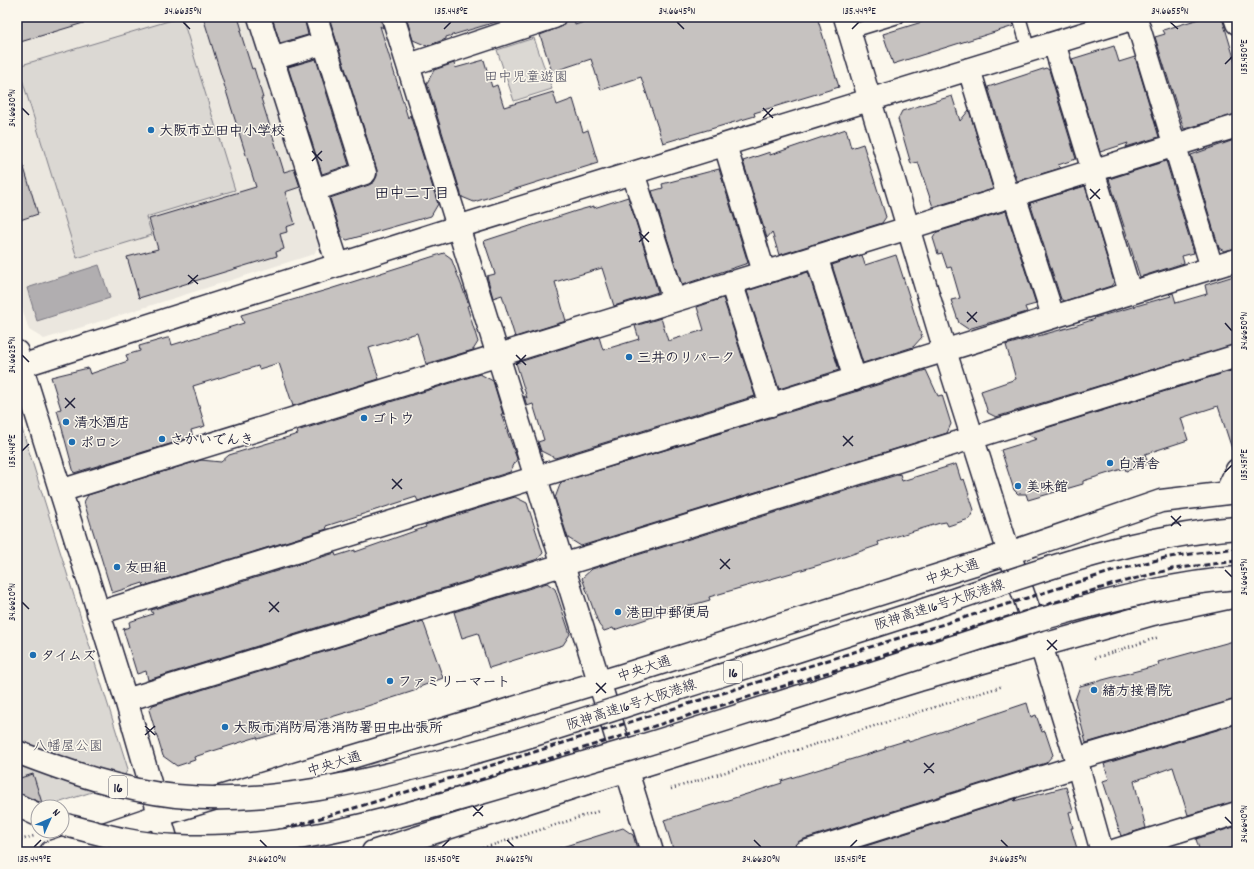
<svg xmlns="http://www.w3.org/2000/svg" width="1254" height="869" viewBox="0 0 1254 869" font-family="Dekko,'Klee One',sans-serif">
	<rect width="100%" height="100%" fill="#fbf7ec"/>
	<filter id="ink" filterUnits="userSpaceOnUse"><feTurbulence type="fractalNoise" baseFrequency=".025" numOctaves="2"/><feDisplacementMap in="SourceGraphic" scale="8" xChannelSelector="R" yChannelSelector="G"/><feConvolveMatrix kernelMatrix="1 2 1 2 8 2 1 2 1" color-interpolation-filters="sRGB"/></filter>
	<g filter="url(#ink)">
		<path fill="#ebe7df" d="M17,17h232l71,226 -6,11 -270,85 -15,-9 -12,-38z"/>
		<path fill="#dbd8d3" stroke="#7e7d87" d="M182,17l53,173 -89,27 6,18 -75,23 -59,-192z
			M534,38l18,51 -38,12 -17,-51z
			M17,413l111,356 -8,14 -103,33z"/>
		<path fill="#b1aeb0" stroke="#787681" d="M99,265l11,33 -73,23 -10,-33z"/>
		<path fill="#c6c2c0" stroke="#22223b" d="M17,17h73v4l-73,22z
			M203,17h35l4,13 -2,1 12,38 2,-1 9,30h-2l23,74 10,-3 6,18 -15,5 10,32 -9,3 1,5 -7,2 4,15 -8,3 1,4 -138,42 -12,-41 31,-8 -9,-30 107,-32z
			M272,17h32l4,18 -28,8z
			M329,17h52l2,11 -3,-2 28,92 2,-3 28,89 -7,12 -84,24 -5,-3 -12,-39 39,-13 5,-3 3,-6v-6z
			M406,17h92l1,4 -53,16v2l-19,7 -14,-6z
			M566,17h8l1,8 24,-8h218l22,70 -85,26 1,3 -92,27 -22,-66 -40,13 -10,-31 -39,13 -12,-37 23,-9z
			M938,17h74l2,9 -121,38 -10,-30z
			M1205,17h12l6,4 14,47v46l-53,15 -29,-92 10,-3 -2,-4z
			M1114,46l5,16 16,-5 24,80 -33,10 2,-4 -28,9 -28,-93z
			M316,59l33,106 -27,9 -34,-107z
			M484,60l8,27 5,-2 7,22 49,-15 4,13 16,-6 10,33 5,-2 10,33 -124,39 -12,-5 -35,-114 7,-13 20,-7 1,5z
			M1046,68l3,2 27,89 -18,6 3,3 -44,13 -29,-94z
			M952,96l8,25 9,-11 24,79 -60,18 -15,-45 -7,2 -13,-45 4,-8z
			M846,129l5,19 12,-4 23,73 -4,6 -103,32 -7,-23 -5,6 -24,-77 27,-9v3z
			M1237,139v109l-13,3 -5,-3 -28,-93z
			M21,158l17,56 -21,7v-62z
			M1166,161l28,92 -12,3 2,7 -44,14 -31,-98z
			M719,169l29,94 -66,22 -30,-94 11,-3 -1,-4z
			M1085,186l29,96 -3,4 -47,15 -3,-2 -31,-96z
			M628,197l30,95 -44,14 -12,-38 -47,14 11,39 -51,16 -13,-42 -9,3 -6,-22 8,-2 -11,-33 92,-30 18,-5v2z
			M1006,211l30,93 -11,3 2,5 -59,17 -9,-6 -8,-23 9,-2 -9,-31 -4,1 -5,-15 -4,1 -5,-16 4,-6z
			M444,253l7,5 18,47 -2,1 11,36 -5,8 -47,14 -9,-31 -48,15 10,31 -86,27 -14,-43 -20,6 -1,-3 -65,20 12,40 -14,4 2,7 -119,36 -17,-63 4,-1 -10,-32 37,-9 2,6 38,-13 -2,-6 14,-4 -1,-5 28,-8h3l2,7 72,-22 -3,-8 89,-26z
			M862,255l3,10 31,-10 26,82 -9,10 -50,16 -31,-98z
			M808,272l31,98 -60,19 -32,-98z
			M1237,275v69l-241,73 -8,-4 -7,-22 35,-12 -10,-34 68,-19 21,-7 -1,-1 77,-22 -2,-2 4,-1 3,10 31,-9 -2,-9z
			M723,298l32,98 -200,62 -14,-7 -3,-9 6,-2 -11,-36 -6,2 -3,-10 3,2 -11,-35 83,-26 4,13 36,-11 -4,-13 26,-8 7,23 36,-11 -7,-23z
			M1237,369v86h-3l-16,-49 -37,12 7,22 -43,14 3,10 -22,7 -1,-3 -42,13v3l-55,16 -2,-6h-8l-4,-4 -13,-40 36,-11 -10,-5z
			M926,370l12,26 4,-1 9,29 -4,9 -366,113 -13,-8 -13,-40 6,-16z
			M480,374l13,7 10,33h-2l16,45 -7,13 -92,29 -2,-4 -90,29 1,3 -183,57 -1,-3 -31,10 -28,-91 4,-7 113,-35 20,2 8,-7 69,-21 -1,-3z
			M956,464l5,16 3,-1 10,31 -5,9 -21,7 -2,-4 -6,1 -62,19 1,3 -50,17 -120,35 1,3 -46,13 -50,17 -1,-2 -9,3 -5,-6 -17,-47 10,-9 308,-95 2,7z
			M515,497l12,6 16,50 -5,6 -390,121 -2,-9 -9,3 -14,-45 7,-2 -1,-5 24,-8 -2,-4 184,-57 1,3 19,-6v2l71,-25 -1,-2z
			M547,583l8,6 15,45 -7,11 -74,23 -11,-35 -16,5 -8,-26z
			M423,621l20,57 -26,10v2l-59,19 -100,30 -1,-2 -63,20 1,3 -18,6 -14,-10 -14,-46 4,-5z
			M1237,640v59l-151,44 -11,-43 5,-14 79,-21 -1,-3z
			M1027,703l4,14 5,-2 6,17 3,-1 8,24 -7,8 -245,77 -5,4 -3,8h-119l-10,-32 118,-37 -1,-2 104,-32v-2l23,-7 1,2 50,-16z
			M1237,724v77l-49,14 -15,-48 -39,14 12,47 -25,8 -18,-55 6,-2 -5,-15z
			M33,774l9,29 -25,-10v-14z
			M1066,787l7,24 -4,1 4,16h-2l7,24h-231l170,-54 -3,3z
			M1237,826v26h-37l-4,-13z
			M623,828l10,7 5,17h-78l-1,-4z"/>
		<g fill="none" stroke-linecap="round" stroke-linejoin="round">
			<g stroke="#22223b" stroke-width="15">
				<path id="lane" d="M1019,17l10,34
					M849,32l49,-15"/>
			</g>
			<g stroke="#22223b" stroke-width="25">
				<path id="street" d="M259,17l79,248
					M393,17l259,835
					M845,17l100,334 64,202 32,92
					M1235,17l2,6
					M1136,18l76,250
					M1054,43l76,249
					M272,59l52,-16
					M969,69l39,127
					M725,145l39,127
					M633,173l41,127
					M314,190l51,-17 -49,-156
					M1014,195l39,121
					M816,256l39,123
					M731,282l40,123
					M17,352l109,348 44,152
					M21,366l427,-136 690,-213
					M60,491l1177,-365
					M1226,493l11,-23
					M98,613l1139,-353
					M126,700l1111,-344
					M1076,759l161,-48
					M805,852l273,-86
					M1110,852l127,-39"/>
			</g>
			<g stroke="#22223b" stroke-width="25">
				<path id="secondary" d="M409,65l145,-48
					M1041,645l35,114 26,93"/>
			</g>
			<g stroke="#22223b" stroke-width="25">
				<path id="primary" d="M51,852l109,-37 463,-140 386,-122 152,-52 76,-9
					M373,852l229,-74 317,-98 234,-66 84,-18"/>
			</g>
			<path stroke="#22223b" stroke-width="2.5" stroke-dasharray="1 3" stroke-linecap="butt" d="M1095,658l64,-21
				M671,789l332,-103
				M17,841l17,-5
				M471,852l128,-41"/>
			<use href="#lane" stroke="#fbf7ec" stroke-width="12"/>
			<use href="#street" stroke="#fbf7ec" stroke-width="22"/>
			<use href="#secondary" stroke="#fbf7ec" stroke-width="22"/>
			<use href="#primary" stroke="#fbf7ec" stroke-width="22"/>
			<path stroke="#22223b" stroke-width="3" stroke-dasharray="6 3" stroke-linecap="butt" d="M206,852l165,-49 739,-231 59,-15 68,-9
				M247,852l867,-268 58,-15 65,-8"/>
			<g stroke="#22223b" stroke-width="25" stroke-linecap="butt">
				<path id="highway-bridge" d="M17,752c52,20 103,38 159,44 95,10 190,-15 281,-39 66,-17 130,-39 195,-60 87,-27 174,-55 260,-83 107,-36 212,-77 325,-86
					M17,805l21,10
					M62,824c38,10 75,21 115,22 98,5 196,-22 290,-49 53,-15 107,-31 161,-47 138,-42 275,-87 412,-131 65,-17 130,-36 197,-41"/>
			</g>
			<use href="#highway-bridge" stroke="#fbf7ec" stroke-width="22"/>
		</g>
	</g>
	<path fill="none" stroke="#22223b" stroke-width="1.5" d="M183,22l7,7M677,22l7,7M1170,22l8,7M444,29l7,-7M852,29l7,-7M1225,64l7,-7M22,108l7,7M763,108l10,10M763,118l10,-10M312,151l10,10M312,161l10,-10M1090,189l10,10M1090,199l10,-10M639,232l10,10M639,242l10,-10M188,275l10,9M188,284l10,-9M967,312l10,10M967,322l10,-10M1225,323l7,8M22,355l7,7M516,355l10,10M516,365l10,-10M65,398l10,10M65,408l10,-10M843,436l10,10M843,446l10,-10M22,451l7,-7M1225,472l7,-7M392,479l10,10M392,489l10,-10M1171,516l10,10M1171,526l10,-10M720,559l10,10M720,569l10,-10M1225,570l7,7M22,602l7,7M269,602l10,10M269,612l10,-10M1047,640l10,10M1047,650l10,-10M596,683l10,10M596,693l10,-10M145,726l10,9M145,735l10,-9M924,763l10,10M924,773l10,-10M473,806l10,10M473,816l10,-10M1225,817l7,7M260,840l7,7M507,840l7,7M754,840l7,7M1001,840l7,7M34,847l7,-7M442,847l7,-7M850,847l7,-7"/>
	<g fill="#1f6fb2" stroke="#fbf7ec" stroke-width="1.5">
		<circle cx="151" cy="130" r="4"/>
		<circle cx="629" cy="357" r="4"/>
		<circle cx="364" cy="418" r="4"/>
		<circle cx="66" cy="422" r="4"/>
		<circle cx="162" cy="439" r="4"/>
		<circle cx="72" cy="442" r="4"/>
		<circle cx="1110" cy="463" r="4"/>
		<circle cx="1018" cy="486" r="4"/>
		<circle cx="117" cy="567" r="4"/>
		<circle cx="618" cy="612" r="4"/>
		<circle cx="33" cy="655" r="4"/>
		<circle cx="390" cy="681" r="4"/>
		<circle cx="1094" cy="690" r="4"/>
		<circle cx="225" cy="727" r="4"/>
	</g>
	<g text-anchor="middle" stroke-width="3" stroke-linejoin="round" paint-order="stroke">
		<g fill="#fbf7ec" stroke="#636270" stroke-width="1">
			<rect x="724" y="661" width="18" height="22" rx="3"/>
			<rect x="109" y="776" width="18" height="22" rx="3"/>
		</g>
		<g font-size="13" font-weight="bold" fill="#22223b">
			<text x="733" y="677">16</text>
			<text x="118" y="792">16</text>
		</g>
		<g font-size="14" fill="#505061" stroke="#fbf7ec">
			<text x="526" y="81">田中児童遊園</text>
			<text x="68" y="750">八幡屋公園</text>
		</g>
		<g font-size="14" font-weight="bold" fill="#22223b" stroke="#fbf7ec" text-anchor="start">
			<text x="159" y="135">大阪市立田中小学校</text>
			<text x="637" y="362">三井のリパーク</text>
			<text x="372" y="423">ゴトウ</text>
			<text x="74" y="427">清水酒店</text>
			<text x="170" y="444">さかいでんき</text>
			<text x="80" y="447">ポロン</text>
			<text x="1118" y="468">白清舎</text>
			<text x="1026" y="491">美味館</text>
			<text x="125" y="572">友田組</text>
			<text x="626" y="617">港田中郵便局</text>
			<text x="41" y="660">タイムズ</text>
			<text x="398" y="686">ファミリーマート</text>
			<text x="1102" y="695">緒方接骨院</text>
			<text x="233" y="732">大阪市消防局港消防署田中出張所</text>
		</g>
		<g font-size="14" fill="#22223b" stroke="#fbf7ec">
			<text transform="translate(952 571) rotate(-18)" y="5">中央大通</text>
			<text transform="translate(939 604) rotate(-18)" y="5">阪神高速16号大阪港線</text>
			<text transform="translate(644 668) rotate(-18)" y="5">中央大通</text>
			<text transform="translate(631 704) rotate(-18)" y="5">阪神高速16号大阪港線</text>
			<text transform="translate(334 763) rotate(-17)" y="5">中央大通</text>
		</g>
		<g font-size="15" font-weight="bold" fill="#22223b" stroke="#fbf7ec">
			<text x="412" y="198">田中二丁目</text>
		</g>
	</g>
	<rect width="1254" height="869" fill="none" stroke="#fbf7ec" stroke-width="44"/>
	<g transform="translate(50 819) rotate(45)"><circle r="19" fill="#fbf7ec" stroke="#a4a2a5"/>
	<path d="M0-3L7 15L0 10L-7 15Z" fill="#1f6fb2"/>
	<text y="-6" font-size="11" font-weight="bold" text-anchor="middle" fill="#22223b">N</text>
	</g>
	<rect x="22" y="22" width="1210" height="825" fill="none" stroke="#22223b" stroke-width="1.5"/>
	<g font-size="10" text-anchor="middle" fill="#22223b">
		<text x="183" y="14">34.6635°N</text>
		<text x="451" y="14">135.448°E</text>
		<text x="677" y="14">34.6645°N</text>
		<text x="859" y="14">135.449°E</text>
		<text x="1170" y="14">34.6655°N</text>
		<text transform="translate(1243 57) rotate(-90)" y="4">135.450°E</text>
		<text transform="translate(11 108) rotate(-90)" y="4">34.6630°N</text>
		<text transform="translate(1243 331) rotate(-90)" y="4">34.6650°N</text>
		<text transform="translate(11 355) rotate(-90)" y="4">34.6625°N</text>
		<text transform="translate(11 451) rotate(-90)" y="4">135.448°E</text>
		<text transform="translate(1243 465) rotate(-90)" y="4">135.451°E</text>
		<text transform="translate(1243 577) rotate(-90)" y="4">34.6645°N</text>
		<text transform="translate(11 602) rotate(-90)" y="4">34.6620°N</text>
		<text transform="translate(1243 824) rotate(-90)" y="4">34.6640°N</text>
		<text x="34" y="862">135.449°E</text>
		<text x="267" y="862">34.6620°N</text>
		<text x="442" y="862">135.450°E</text>
		<text x="514" y="862">34.6625°N</text>
		<text x="761" y="862">34.6630°N</text>
		<text x="850" y="862">135.451°E</text>
		<text x="1008" y="862">34.6635°N</text>
	</g>
</svg>
